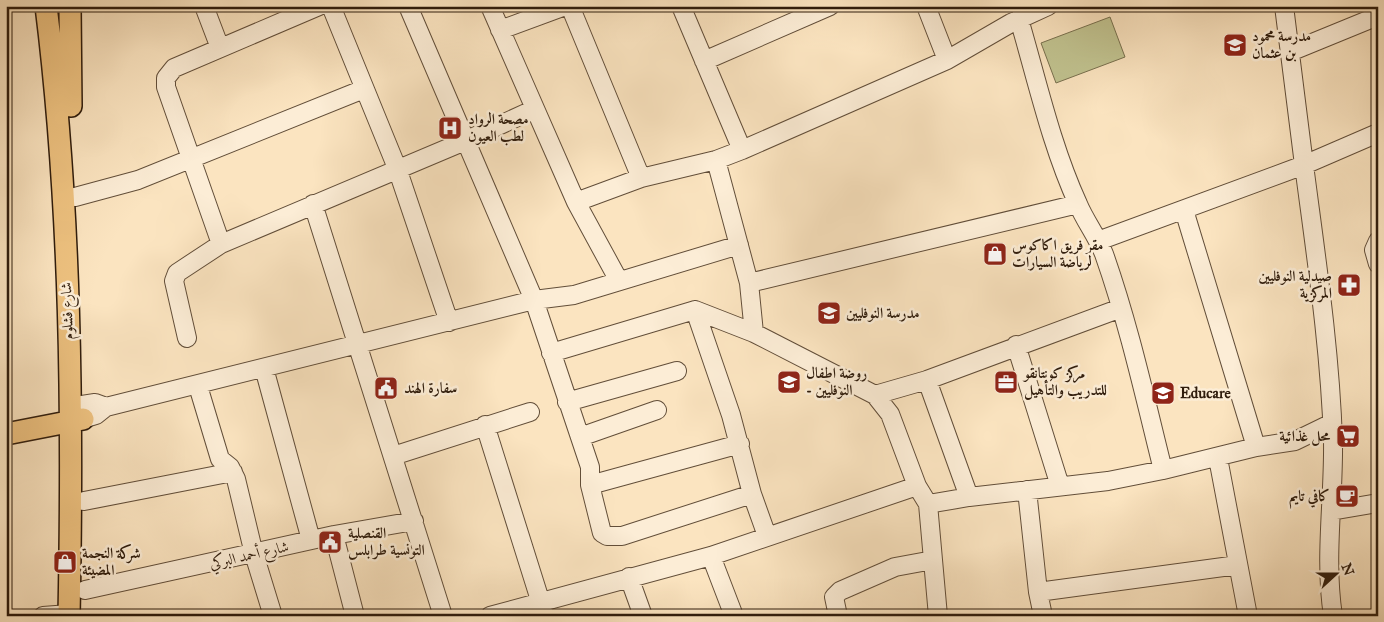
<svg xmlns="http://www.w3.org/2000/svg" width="1384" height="622" viewBox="0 0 1384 622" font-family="'IM FELL Great Primer',Amiri,serif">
	<rect width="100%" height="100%" fill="#fbe4c0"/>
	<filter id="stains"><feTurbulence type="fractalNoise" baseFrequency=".004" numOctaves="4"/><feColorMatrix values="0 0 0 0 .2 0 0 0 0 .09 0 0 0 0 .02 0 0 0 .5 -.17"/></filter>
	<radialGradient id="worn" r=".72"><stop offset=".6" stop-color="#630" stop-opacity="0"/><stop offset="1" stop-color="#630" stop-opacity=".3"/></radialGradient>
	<path fill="#c1c390" stroke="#78704e" d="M1110,17l15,40 -69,26 -15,-40z"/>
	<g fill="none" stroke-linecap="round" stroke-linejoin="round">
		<g stroke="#624e39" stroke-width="20">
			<path id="minor" d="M204,6l16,42
				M331,6l66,162 52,154
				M408,6l126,294 56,167v18l12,48 5,3h15l130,-42
				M490,6l86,196 43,79
				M570,6l71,172
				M681,6l61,144
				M926,6l21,54
				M1284,6l20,159 74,-32
				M1019,19c18,61 32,126 59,185 7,17 19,32 26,50 25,71 41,144 59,216
				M500,30l65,-24
				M1290,52l88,-36
				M704,61l126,-55
				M716,160l33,123 5,50
				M75,197l63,-17 226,-91
				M576,202l65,-24 75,-18 26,-10 205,-90 64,-37 37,-17
				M313,204l130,412
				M1184,210l72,237
				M1098,241l206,-76c12,92 26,183 29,276 1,58 -9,117 0,175
				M1378,241l-4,9 4,14
				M221,244l-55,-157v-9l8,-10 145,-62
				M749,283l329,-79
				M695,310l36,105 21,79 15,42
				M187,338l-13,-57 3,-8 44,-29 244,-103 70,-32
				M1016,345l44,141
				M551,353l144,-43 59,23 121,62 15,19 27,72 11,18 10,112
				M264,368l47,172
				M927,380l42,117
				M198,386l22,73 10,8 6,12 18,75 19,62
				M875,395l52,-15 194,-72
				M567,402l110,-31
				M82,405l13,-2 11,4
				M83,419l13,-4 10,-8 428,-107 40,-5 165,-50
				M485,425l60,191
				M580,437l77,-27
				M393,456l137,-44
				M1218,458l30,158
				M590,485l150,-41
				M1027,490l11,102 5,24
				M84,501l149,-29
				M928,504l41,-7 139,-16 55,-11 93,-23 39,-6 37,-18
				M1331,511l47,-8
				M334,535l21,81
				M711,556l23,60
				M629,577l14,39
				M85,590l249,-55 80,-14
				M1038,592l200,-27
				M43,616l26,-2
				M490,616l221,-60 206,-70
				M838,616l-4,-19 6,-6 55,-24 38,-7"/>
		</g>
		<g stroke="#2f1c0c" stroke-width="24">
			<path id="major" d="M46,6c25,201 27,407 23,610
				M70,6l1,100
				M6,434l77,-15"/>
		</g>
		<use href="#minor" stroke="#fcedd6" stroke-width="18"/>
		<use href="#major" stroke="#eec280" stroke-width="21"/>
	</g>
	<defs>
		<g id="school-square" transform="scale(1.25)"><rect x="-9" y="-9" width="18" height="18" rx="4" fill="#8f2418" stroke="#fcedd6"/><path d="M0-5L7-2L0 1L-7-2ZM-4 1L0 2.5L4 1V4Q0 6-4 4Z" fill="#fff"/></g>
		<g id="hospital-square" transform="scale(1.25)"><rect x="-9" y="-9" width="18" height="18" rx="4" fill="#8f2418" stroke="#fcedd6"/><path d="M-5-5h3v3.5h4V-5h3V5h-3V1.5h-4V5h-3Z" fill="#fff"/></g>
		<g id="shop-square" transform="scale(1.25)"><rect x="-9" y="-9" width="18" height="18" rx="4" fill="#8f2418" stroke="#fcedd6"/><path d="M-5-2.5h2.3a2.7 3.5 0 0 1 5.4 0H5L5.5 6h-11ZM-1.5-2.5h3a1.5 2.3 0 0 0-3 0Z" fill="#fff"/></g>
		<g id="pharmacy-square" transform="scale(1.25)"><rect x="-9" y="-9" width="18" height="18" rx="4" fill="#8f2418" stroke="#fcedd6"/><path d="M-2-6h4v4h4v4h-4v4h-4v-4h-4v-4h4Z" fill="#fff"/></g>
		<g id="office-square" transform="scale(1.25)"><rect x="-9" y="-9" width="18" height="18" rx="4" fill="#8f2418" stroke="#fcedd6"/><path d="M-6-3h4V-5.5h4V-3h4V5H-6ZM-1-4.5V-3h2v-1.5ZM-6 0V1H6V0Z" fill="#fff"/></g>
		<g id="civic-square" transform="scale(1.25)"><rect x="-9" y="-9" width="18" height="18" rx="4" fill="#8f2418" stroke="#fcedd6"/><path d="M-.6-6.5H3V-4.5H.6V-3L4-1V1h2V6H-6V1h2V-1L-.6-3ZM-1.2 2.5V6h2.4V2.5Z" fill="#fff"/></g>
		<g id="supermarket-square" transform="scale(1.25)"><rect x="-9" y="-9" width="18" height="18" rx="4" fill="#8f2418" stroke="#fcedd6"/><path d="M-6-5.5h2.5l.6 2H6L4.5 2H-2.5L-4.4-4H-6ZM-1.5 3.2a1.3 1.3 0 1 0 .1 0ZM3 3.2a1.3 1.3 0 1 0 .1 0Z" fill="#fff"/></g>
		<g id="cafe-square" transform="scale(1.25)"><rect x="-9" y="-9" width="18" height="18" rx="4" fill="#8f2418" stroke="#fcedd6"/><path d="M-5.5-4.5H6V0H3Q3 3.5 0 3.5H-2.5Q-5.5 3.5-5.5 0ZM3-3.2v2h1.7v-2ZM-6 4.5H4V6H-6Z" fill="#fff"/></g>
	</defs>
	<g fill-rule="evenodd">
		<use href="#school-square" x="1235" y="45"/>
		<use href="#hospital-square" x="450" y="128"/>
		<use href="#shop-square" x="995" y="254"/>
		<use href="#pharmacy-square" x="1349" y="285"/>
		<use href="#school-square" x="829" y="313"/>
		<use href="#school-square" x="789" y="382"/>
		<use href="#office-square" x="1006" y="382"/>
		<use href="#civic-square" x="386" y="388"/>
		<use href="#school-square" x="1163" y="393"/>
		<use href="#supermarket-square" x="1348" y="436"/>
		<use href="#cafe-square" x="1347" y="496"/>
		<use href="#civic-square" x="330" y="542"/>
		<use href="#shop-square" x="65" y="562"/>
	</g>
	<g text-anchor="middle" stroke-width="5" stroke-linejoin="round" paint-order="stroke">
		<g font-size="15" font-weight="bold" fill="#2f1c0c" stroke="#fcedd6" text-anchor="start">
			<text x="1252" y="41">مدرسة محمود<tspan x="1252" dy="17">بن عثمان</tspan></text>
			<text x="468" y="124">مصحة الرواد<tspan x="468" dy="17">لطب العيون</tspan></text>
			<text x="1012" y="250">مقر فريق اكاكوس<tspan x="1012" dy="17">لرياضة السيارات</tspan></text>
			<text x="1332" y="281" text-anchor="end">صيدلية النوفليين<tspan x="1332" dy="17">المركزية</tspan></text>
			<text x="846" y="318">مدرسة النوفليين</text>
			<text x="806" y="378">روضة اطفال<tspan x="806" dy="17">- النوفليين</tspan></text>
			<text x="1024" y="378">مركز كونتانقو<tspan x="1024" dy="17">للتدريب والتأهيل</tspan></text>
			<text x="404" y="393">سفارة الهند</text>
			<text x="1180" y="398">Educare</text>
			<text x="1330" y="441" text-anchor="end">محل غذائية</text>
			<text x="1330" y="501" text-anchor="end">كافي تايم</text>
			<text x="348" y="538">القنصلية<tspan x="348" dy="17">التونسية طرابلس</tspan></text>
			<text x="82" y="558">شركة النجمة<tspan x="82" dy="17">المضيئة</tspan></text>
		</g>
		<g font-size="15" fill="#2f1c0c" stroke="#fcedd6">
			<text transform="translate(67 311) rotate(-92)" y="5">شارع فشلوم</text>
			<text transform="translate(249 555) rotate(-13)" y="5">شارع أحمد البركي</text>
		</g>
	</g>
	<rect width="1384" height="622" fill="none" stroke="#fbe4c0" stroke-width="25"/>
	<rect x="8" y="8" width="1369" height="607" fill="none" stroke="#2f1c0c" stroke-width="2.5"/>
	<rect x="12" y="12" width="1359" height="597" fill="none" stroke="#2f1c0c"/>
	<g transform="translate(1336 574) rotate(69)" stroke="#fcedd6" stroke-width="4" paint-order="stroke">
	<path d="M0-4L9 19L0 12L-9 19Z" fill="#2f1c0c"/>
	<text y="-8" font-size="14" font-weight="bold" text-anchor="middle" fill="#2f1c0c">N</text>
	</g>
	<rect width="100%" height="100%" filter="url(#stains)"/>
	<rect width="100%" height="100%" fill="url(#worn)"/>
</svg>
